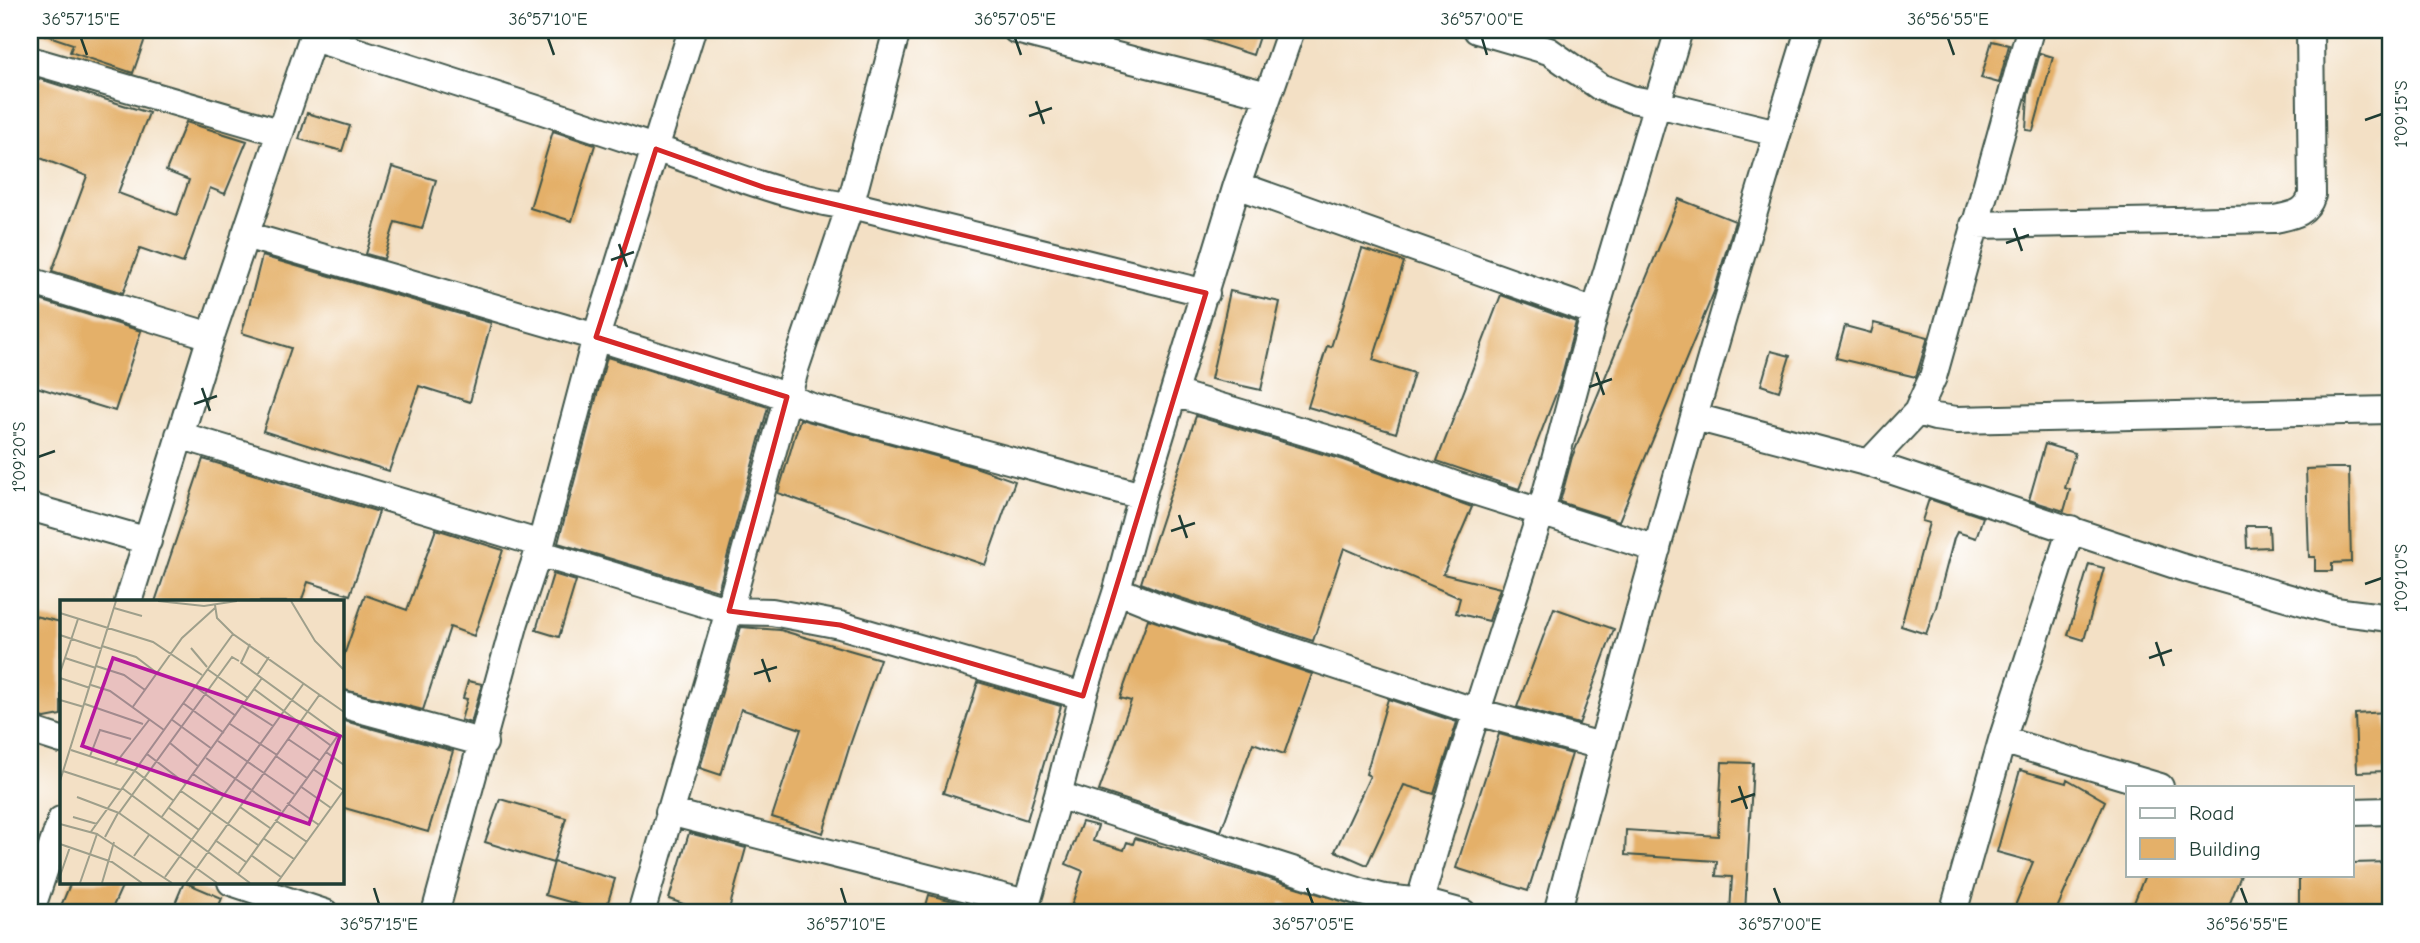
<svg xmlns="http://www.w3.org/2000/svg" width="2420" height="943" viewBox="0 0 2420 943" font-family="'Comic Neue',sans-serif">
	<rect width="100%" height="100%" fill="#fff"/>
	<filter id="ink" filterUnits="userSpaceOnUse"><feTurbulence type="fractalNoise" baseFrequency=".0143" numOctaves="2"/><feDisplacementMap in="SourceGraphic" scale="14" xChannelSelector="R" yChannelSelector="G"/><feConvolveMatrix kernelMatrix="1 2 1 2 8 2 1 2 1" color-interpolation-filters="sRGB"/></filter>
	<filter id="wash" filterUnits="userSpaceOnUse"><feTurbulence type="fractalNoise" baseFrequency=".00686" numOctaves="4" result="noise"/><feDisplacementMap in="SourceGraphic" scale="28" xChannelSelector="R" yChannelSelector="G"/><feGaussianBlur stdDeviation="1.57" result="paint"/><feColorMatrix in="noise" values="0 0 0 0 0 0 0 0 0 0 0 0 0 0 0 0 0 1.4 0 .05"/><feComposite in="paint" operator="in"/></filter>
	<g filter="url(#wash)">
		<rect width="100%" height="100%" fill="#f3e0c5"/>
		<g id="blocks">
			<path fill="#e4b069" d="M41,30h107l-15,43 -63,-21 3,-8 -33,-11z
				M1185,30h76l-8,25 -68,-22z
				M1992,41l17,4 -10,38 -18,-5z
				M2040,53l13,4 -20,74 -7,-1 2,-35z
				M30,76l119,37 -31,80 59,22 12,-35 -23,-9 20,-49 61,19 -22,53 -15,-6 -27,75 -43,-15 -17,45 -71,-22 35,-95 -57,-22z
				M307,113l43,13 -8,25 -43,-12z
				M553,131l42,14 -23,76 -42,-13z
				M392,167l44,13 -14,49 -27,-7 -11,37 -18,-5z
				M1679,199l56,22 -21,71 -95,229 -59,-19 12,-45z
				M1362,249l42,13 -31,98 41,13 -18,60 -88,-26 19,-61 4,1z
				M262,256l229,67 -21,79 -51,-16 -30,85 -126,-40 28,-83 -49,-15z
				M1230,291l50,11 -19,88 -50,-11z
				M1501,295l75,27 -17,64 -40,103 -82,-28z
				M30,297l111,34 -26,80 -85,-26z
				M1874,323l54,14 -12,40 -80,-19 9,-32 26,7z
				M1771,351l19,5 -11,35 -18,-6z
				M607,357l161,50 -50,184 -160,-48z
				M1196,416l147,44 129,47 -29,67 57,14 -11,33 -33,-8 4,-15 -116,-50 -31,93 -144,-47 -28,-11z
				M800,419l175,48 40,14 -30,84 -207,-72z
				M2045,444l30,9 -10,35 5,2 -6,21 -35,-11z
				M203,459l176,53 -29,83 -42,-13 -7,20h-146z
				M2332,468h17l2,94 -19,1v8h-17v-14h-6l-3,-88z
				M1929,499l54,18 -7,21 -19,-6 -3,6 -18,69 -10,27 -25,-8 28,-103 -7,-2z
				M2246,526h23l1,21 -23,1z
				M436,529l67,21 -29,86 -24,-9 -27,83 -82,-21v-25l24,-69 42,15z
				M2089,564l15,4 -20,72 -16,-5z
				M553,574l23,7 -17,56 -23,-7z
				M1554,608l60,21 -35,95 -62,-17z
				M30,615l31,7v93l-16,3 -15,-3z
				M1148,619l164,55 -28,80 -31,-11 -32,88 -122,-40 32,-90 -11,-3z
				M741,627l39,3 100,29 -30,86 -27,88 -51,-16 29,-88 -60,-20 -20,66 -21,-7z
				M468,681l14,3 -11,39 -10,-3 6,-21 -4,-1z
				M978,682l83,24 -34,114 -84,-27z
				M1388,699l69,23 -23,72 -30,-9 -37,80 -32,-14 35,-75 -4,-2z
				M2386,712l2,59 -31,1 -2,-58z
				M341,720l112,31 -25,81 -87,-25z
				M1499,734l73,20 -44,137 -72,-23z
				M1722,762l31,1 -8,150h-15l2,-36 -16,-1 1,-15 -92,-6 1,-25 92,6z
				M2020,770l46,13 1,-4 38,22 -50,112h-43l21,-51 -36,-10z
				M500,799l66,19 -13,45 -68,-21z
				M1082,822l16,4 -5,15 31,9 3,-8 6,2 2,-6 246,75h-45l-17,-6 -2,6h-3l-33,-11 -4,11h-208l14,-42 -17,-7z
				M689,833l57,15 -18,65h-35l2,-5 -26,-9z
				M554,862l61,17 -10,33 -60,-17z
				M2390,862v51h-91v-38h53v-12z
				M2145,875h96l-15,38h-96z
				M71,882h53l-14,31h-52z
				M184,882l38,16 -6,15h-45z
				M929,895l73,18h-78z"/>
		</g>
	</g>
	<g filter="url(#ink)">
		<use href="#blocks" fill-opacity="0" stroke="#3f554a" stroke-width="2"/>
		<g fill="none" stroke-linecap="round" stroke-linejoin="round">
			<g stroke="#3f554a" stroke-width="30">
				<path id="minor" d="M1016,30l252,65
					M1477,30l72,21 51,36 31,12 27,5 119,29
					M313,38c115,35 228,72 341,110 70,23 137,53 210,60l342,85
					M30,60l249,72
					M1237,185l358,127
					M1974,225l301,-6c18,-4 31,-5 37,-24l-2,-165
					M245,235l351,102 172,53 44,17 330,89
					M30,281l181,55
					M1174,393l174,52 107,40 202,64
					M1917,412l18,5 22,3 433,-10
					M1695,417l174,46 312,104 154,44 55,7
					M179,435l362,109
					M1869,463l48,-51 16,-35 97,-347
					M30,507l118,34
					M538,553l191,58 43,1 68,13 243,71
					M1117,590l47,19 313,103 124,34
					M128,602l83,-266 104,-306
					M341,704l143,39
					M30,730l31,10
					M2002,740l158,47
					M1058,795l303,97 24,6 37,4 41,11
					M669,812l357,91
					M2352,812l38,-1
					M231,882l94,31
					M30,913l31,-93
					M435,913l80,-291 26,-78 55,-207 96,-307
					M641,913l88,-302 67,-245 54,-160 47,-176
					M1024,913l34,-118 25,-99 34,-106 25,-94 95,-311 54,-155
					M1419,913l4,-23 34,-117 84,-261 54,-200 84,-282
					M1557,913c79,-296 162,-591 252,-883
					M1953,913l49,-173 69,-211"/>
			</g>
			<use href="#minor" stroke="#fff" stroke-width="26"/>
		</g>
	</g>
	<path fill="none" stroke="#d62828" stroke-width="5" stroke-linejoin="round" d="M656,149l110,39 440,105 -123,403 -243,-71 -111,-14 58,-214 -191,-60z"/>
	<path fill="none" stroke="#1f3d34" stroke-width="2.5" d="M81,38l6,17M548,38l6,17M1015,38l6,17M1482,38l5,17M1948,38l6,17M1036,101l8,23M1029,116l23,-8M2365,120l17,-6M2014,228l8,23M2006,243l23,-8M619,244l8,23M611,260l23,-8M1596,372l8,23M1589,387l23,-8M202,388l8,23M194,404l23,-8M38,457l17,-6M1179,515l8,23M1171,531l24,-8M2365,584l17,-6M2156,642l8,24M2149,658l23,-8M762,659l8,23M754,674l23,-7M1739,786l8,23M1731,802l24,-8M374,888l5,16M841,888l5,16M1307,888l6,16M1774,888l6,16M2241,888l6,16"/>
	<g transform="translate(60 600)">
		<rect width="284" height="284" fill="#f3e0c5"/>
		<path fill="none" stroke="#9e9f8b" stroke-width="2" d="M98,1l46,5 33,-5M231,1l24,40 29,29M155,5l2,13 16,16 111,78M54,8l28,8M0,13l93,29 49,33M0,35l42,14M190,44l-9,19 103,75M42,46l34,11 21,16M131,48l16,19M5,58l31,10M36,66l28,9 21,15M147,69l41,29M0,73l18,-54M197,75l12,-18M0,78l30,10M31,85l19,6 54,39M134,86l42,30M194,89l76,56M0,100l24,7M123,103l41,30M25,104l58,20M182,106l31,20M72,108l50,-70 33,-30M111,119l41,30M170,124l47,31M228,139l31,21M158,141l76,53M110,143l29,24M11,150l64,21 39,30M266,152l18,13M87,154l39,30M30,156l10,-26 31,9M216,156l31,22M146,158l75,53M55,164l34,-44M253,169l30,21M3,171l58,19M133,174l31,21M0,181l56,-180M240,186l31,22M62,188l128,95M121,191l77,54M17,197l42,16 113,-156 7,4M227,203l32,22M180,207l30,21M109,208l30,22M59,213l98,70M13,217l24,7M101,218l101,-140M215,220l32,22M0,224l37,10 -17,49M30,233l143,-199M37,234l75,49M45,237l13,-24M203,238l31,21M155,240l31,22M0,244l52,18 30,21M191,255l30,22M74,256l15,-21M178,274l101,-140M0,276l10,-29M105,277l139,-194M42,283l12,-41M126,283l134,-189M217,283l67,-93"/>
		<path fill="#b5179e" fill-opacity="0.15" stroke="#b5179e" stroke-width="3.5" d="M53,58l227,78 -31,88 -227,-78z"/>
		<rect width="284" height="284" fill="none" stroke="#1f3d34" stroke-width="3.5"/>
	</g>
	<rect width="2420" height="943" fill="none" stroke="#fff" stroke-width="77"/>
	<rect x="2126" y="786" width="228" height="91" fill="#ffffff" stroke="#a5b1ae" stroke-width="2"/>
	<rect x="2140" y="808" width="35" height="10" fill="#ffffff" stroke="#a5b1ae" stroke-width="2"/>
	<text x="2189" y="820" font-size="21" fill="#1f3d34">Road</text>
	<rect x="2140" y="838" width="35" height="21" fill="#e4b069" stroke="#a5b1ae" stroke-width="2"/>
	<text x="2189" y="856" font-size="21" fill="#1f3d34">Building</text>
	<rect x="38" y="38" width="2344" height="866" fill="none" stroke="#1f3d34" stroke-width="2.5"/>
	<g font-size="18" text-anchor="middle" fill="#1f3d34">
		<text x="81" y="25">36°57'15"E</text>
		<text x="548" y="25">36°57'10"E</text>
		<text x="1015" y="25">36°57'05"E</text>
		<text x="1482" y="25">36°57'00"E</text>
		<text x="1948" y="25">36°56'55"E</text>
		<text transform="translate(2401 114) rotate(-90)" y="6">1°09'15"S</text>
		<text transform="translate(19 457) rotate(-90)" y="6">1°09'20"S</text>
		<text transform="translate(2401 578) rotate(-90)" y="6">1°09'10"S</text>
		<text x="379" y="930">36°57'15"E</text>
		<text x="846" y="930">36°57'10"E</text>
		<text x="1313" y="930">36°57'05"E</text>
		<text x="1780" y="930">36°57'00"E</text>
		<text x="2247" y="930">36°56'55"E</text>
	</g>
</svg>
